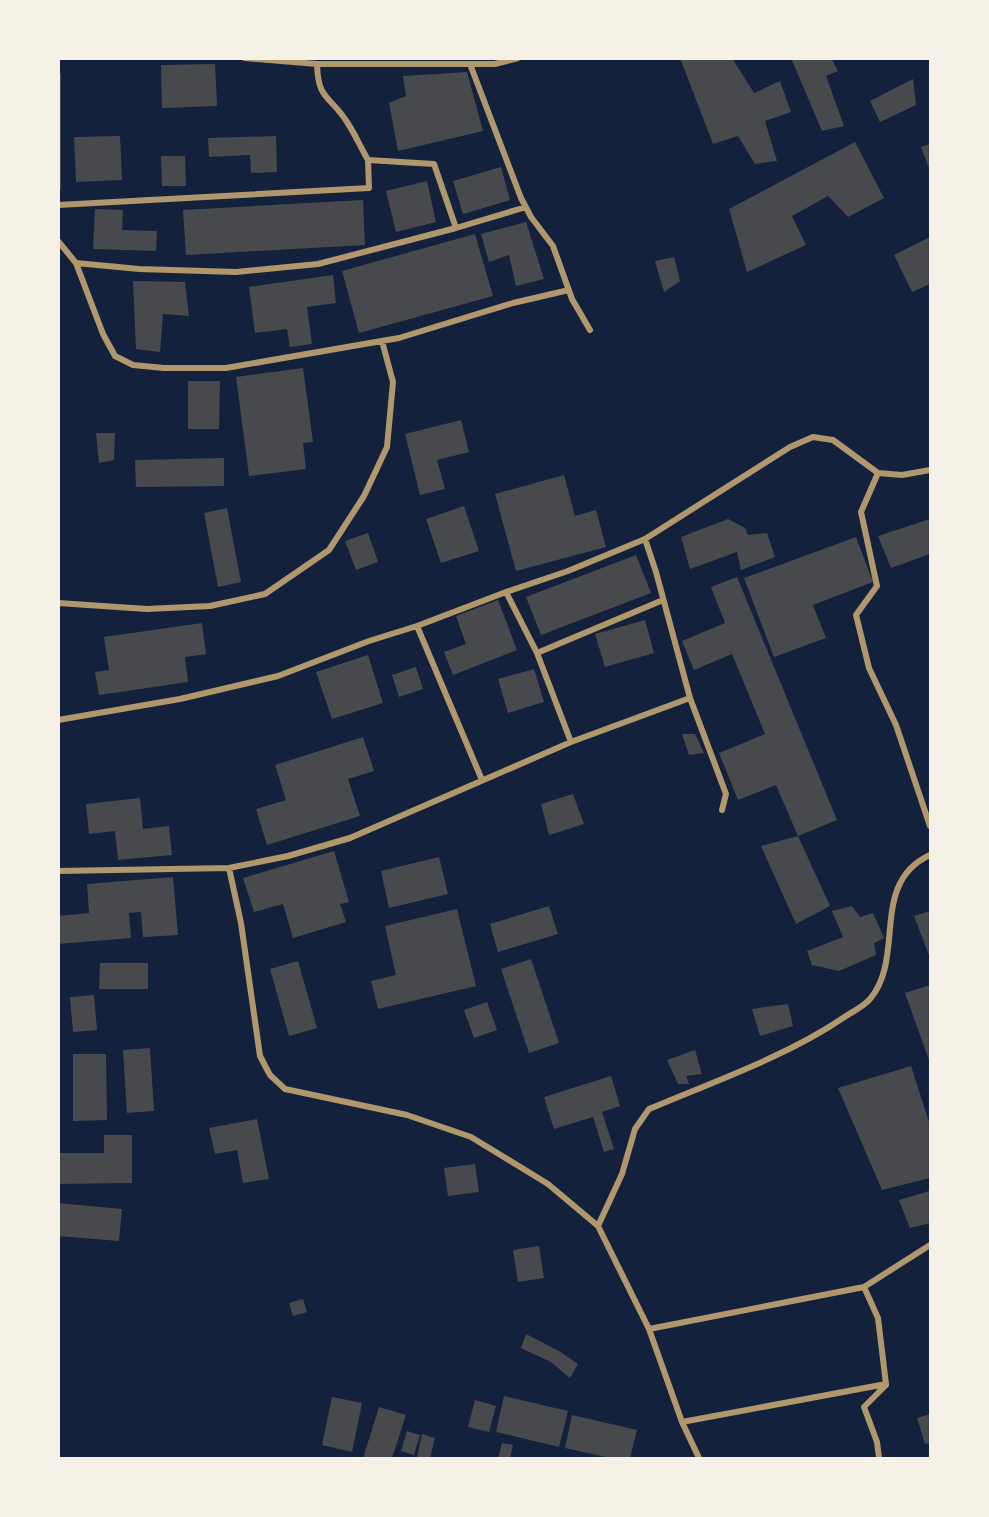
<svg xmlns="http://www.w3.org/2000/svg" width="989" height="1517" viewBox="0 0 989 1517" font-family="'Work Sans',sans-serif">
	<rect width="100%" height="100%" fill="#14213d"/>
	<path fill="#48494c" d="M680,58h52l22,35 26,-12 11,31 -26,9 12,40 -22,3 -17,-28 -25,8z
		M791,58h40l7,13 -12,5 18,50 -22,5z
		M215,64l2,42 -55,2 -1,-43z
		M467,72l16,59 -85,20 -9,-48 17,-7 -3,-20z
		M58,73h3v116h-3z
		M913,79l3,26 -36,17 -10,-21z
		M120,136l2,44 -46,2 -2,-45z
		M276,136l1,36 -26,1 -1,-18 -41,2 -1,-19z
		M855,142l29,56 -36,19 -20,-21 -36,20 14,29 -59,27 -18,-63z
		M930,144v27l-9,-24z
		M161,156h24l1,30h-24z
		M501,167l9,33 -47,14 -10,-33z
		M427,181l9,41 -40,10 -10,-41z
		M363,200l2,45 -179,10 -3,-45z
		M95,209l28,1 -1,20 35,1 -1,20 -63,-2z
		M526,222l18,57 -28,7 -7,-31 -20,7 -8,-28z
		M475,234l18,62 -134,37 -17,-62z
		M930,237v47l-18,8 -18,-37z
		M674,257l6,24 -16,11 -9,-31z
		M333,275l3,28 -29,4 5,37 -22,3 -3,-18 -32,4 -6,-46z
		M133,281l52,1 4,34 -26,-2 -3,38 -24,-3z
		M303,368l10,74 -10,1 3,26 -57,7 -13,-99z
		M188,381h32l-1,48h-31z
		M461,420l8,32 -32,8 8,29 -25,6 -15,-61z
		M96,433h19l-1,27 -15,3z
		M224,458v28l-88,1 -1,-27z
		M564,475l11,41 21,-6 10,37 -90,24 -21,-77z
		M464,506l15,45 -38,12 -15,-44z
		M227,508l14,74 -23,5 -14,-74z
		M728,519l17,9 3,7 19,-2 8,24 -34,13 -4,-18 -47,17 -9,-32z
		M930,519v35l-39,14 -13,-32z
		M368,533l10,29 -22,8 -11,-29z
		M856,537l17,45 -60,23 13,33 -52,19 -30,-79z
		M636,555l15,38 -110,42 -15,-38z
		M737,577l100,243 -39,16 32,70 -34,18 -35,-78 37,-10 -22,-51 -38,15 -19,-47 46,-19 -33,-80 -38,16 -12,-29 43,-18 -14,-36z
		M498,600l19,50 -64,25 -9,-23 22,-8 -10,-28z
		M645,620l9,33 -49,14 -10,-33z
		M202,623l4,31 -21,3 3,25 -89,13 -4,-23 14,-2 -5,-33z
		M368,655l15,48 -51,16 -16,-47z
		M416,667l7,22 -24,8 -7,-22z
		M534,669l10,33 -36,11 -10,-34z
		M682,734h13l9,19 -15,2z
		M363,737l11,34 -26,8 12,37 -93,29 -11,-36 30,-9 -11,-35z
		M573,794l11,30 -35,11 -8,-31z
		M140,798l3,31 26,-3 3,29 -54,5 -3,-29 -26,3 -3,-30z
		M334,851l15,51 -9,2 6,18 -53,16 -10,-34 -29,8 -11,-34z
		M439,857l9,37 -59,14 -8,-37z
		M173,877l5,58 -35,2 -2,-25 -12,1 2,25 -73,6v-28l31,-3 -2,-29z
		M549,906l9,28 -60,18 -8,-28z
		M852,906l8,11 13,-4 11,25 -10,5 2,12 -37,16 -27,-6 -5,-14 36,-14 -11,-26z
		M457,909l19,77 -98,23 -7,-28 25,-6 -11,-49z
		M930,911v47l-16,-42z
		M531,959l28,84 -30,10 -28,-84z
		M298,961l19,67 -28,8 -19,-67z
		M100,963h48v26h-49z
		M930,985v78l-25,-70z
		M94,995l3,35 -24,2 -3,-35z
		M487,1002l10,28 -23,8 -10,-28z
		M788,1004l5,22 -33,10 -8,-27z
		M150,1048l4,63 -27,2 -4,-63z
		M695,1050l7,24 -16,2 3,8h-11l-11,-24z
		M73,1054h33l1,66 -34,1z
		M911,1066l19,59v53l-48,12 -44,-102z
		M611,1076l9,30 -18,6 12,37 -10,3 -11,-35 -39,12 -10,-32z
		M257,1119l12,60 -26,4 -6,-33 -22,4 -6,-26z
		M104,1135h28v48l-74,1v-31h46z
		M475,1164l4,28 -31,4 -4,-28z
		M929,1191l1,32 -20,5 -11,-28z
		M58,1203l64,6 -3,32 -61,-5z
		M539,1246l5,32 -26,4 -5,-32z
		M303,1299l4,13 -14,4 -4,-13z
		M526,1334l33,17 19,13 -8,14 -19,-16 -30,-14z
		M504,1396l64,15 -9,36 -63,-15z
		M332,1397l30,6 -10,49 -30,-7z
		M475,1400l21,6 -7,26 -21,-5z
		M379,1407l27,8 -14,43h-29z
		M930,1414v29l-5,1 -8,-26z
		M572,1415l65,15 -7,28h-20l-45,-10z
		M407,1431l13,4 -6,20 -13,-4z
		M422,1434l13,4 -5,20 -13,-1z
		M502,1443l11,2 -3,13h-12z"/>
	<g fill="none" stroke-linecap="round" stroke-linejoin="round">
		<path stroke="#b1986c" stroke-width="6" d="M245,58l72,6h178l23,-6
			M317,64c1,37 13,31 30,58 8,12 14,26 21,38l66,4 22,64
			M470,64l51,134 10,19 22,29 19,53 18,31
			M58,205l311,-17 -1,-28
			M58,241l18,22 63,6 97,3 82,-8 138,-36 70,-21
			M76,263l27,71 12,22 18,9 31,3h62l173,-30 114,-35 56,-13
			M878,473l-17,39 16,74 -21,29 13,53 27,57 34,101
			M506,592l31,61 34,89
			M58,603l89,6 63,-3 55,-12 64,-44 35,-54 23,-49 6,-65 -11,-41
			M417,626l65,154
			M537,653l126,-53
			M690,698l36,96 -4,16
			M58,720l122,-21 98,-23 91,-35 48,-15 89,-34 62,-21 77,-32 145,-92 23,-10 20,3 45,33 24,2 28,-5
			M229,868l12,55 19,133 10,19 15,14 122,26 64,22 77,47 50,42 51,103 33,93 17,36
			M58,871l171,-3 59,-12 62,-18 221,-96 119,-44 -34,-126 -11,-33
			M598,1226l24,-52 13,-45 14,-20c64,-27 138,-53 194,-91 9,-6 20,-11 27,-19 36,-42 -1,-116 60,-144
			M864,1287l66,-42
			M649,1329l215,-42 14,31 8,66
			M682,1422l204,-38
			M879,1458l-2,-16 -13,-35 22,-22"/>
	</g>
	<rect width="989" height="1517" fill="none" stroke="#f6f1e7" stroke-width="120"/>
</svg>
